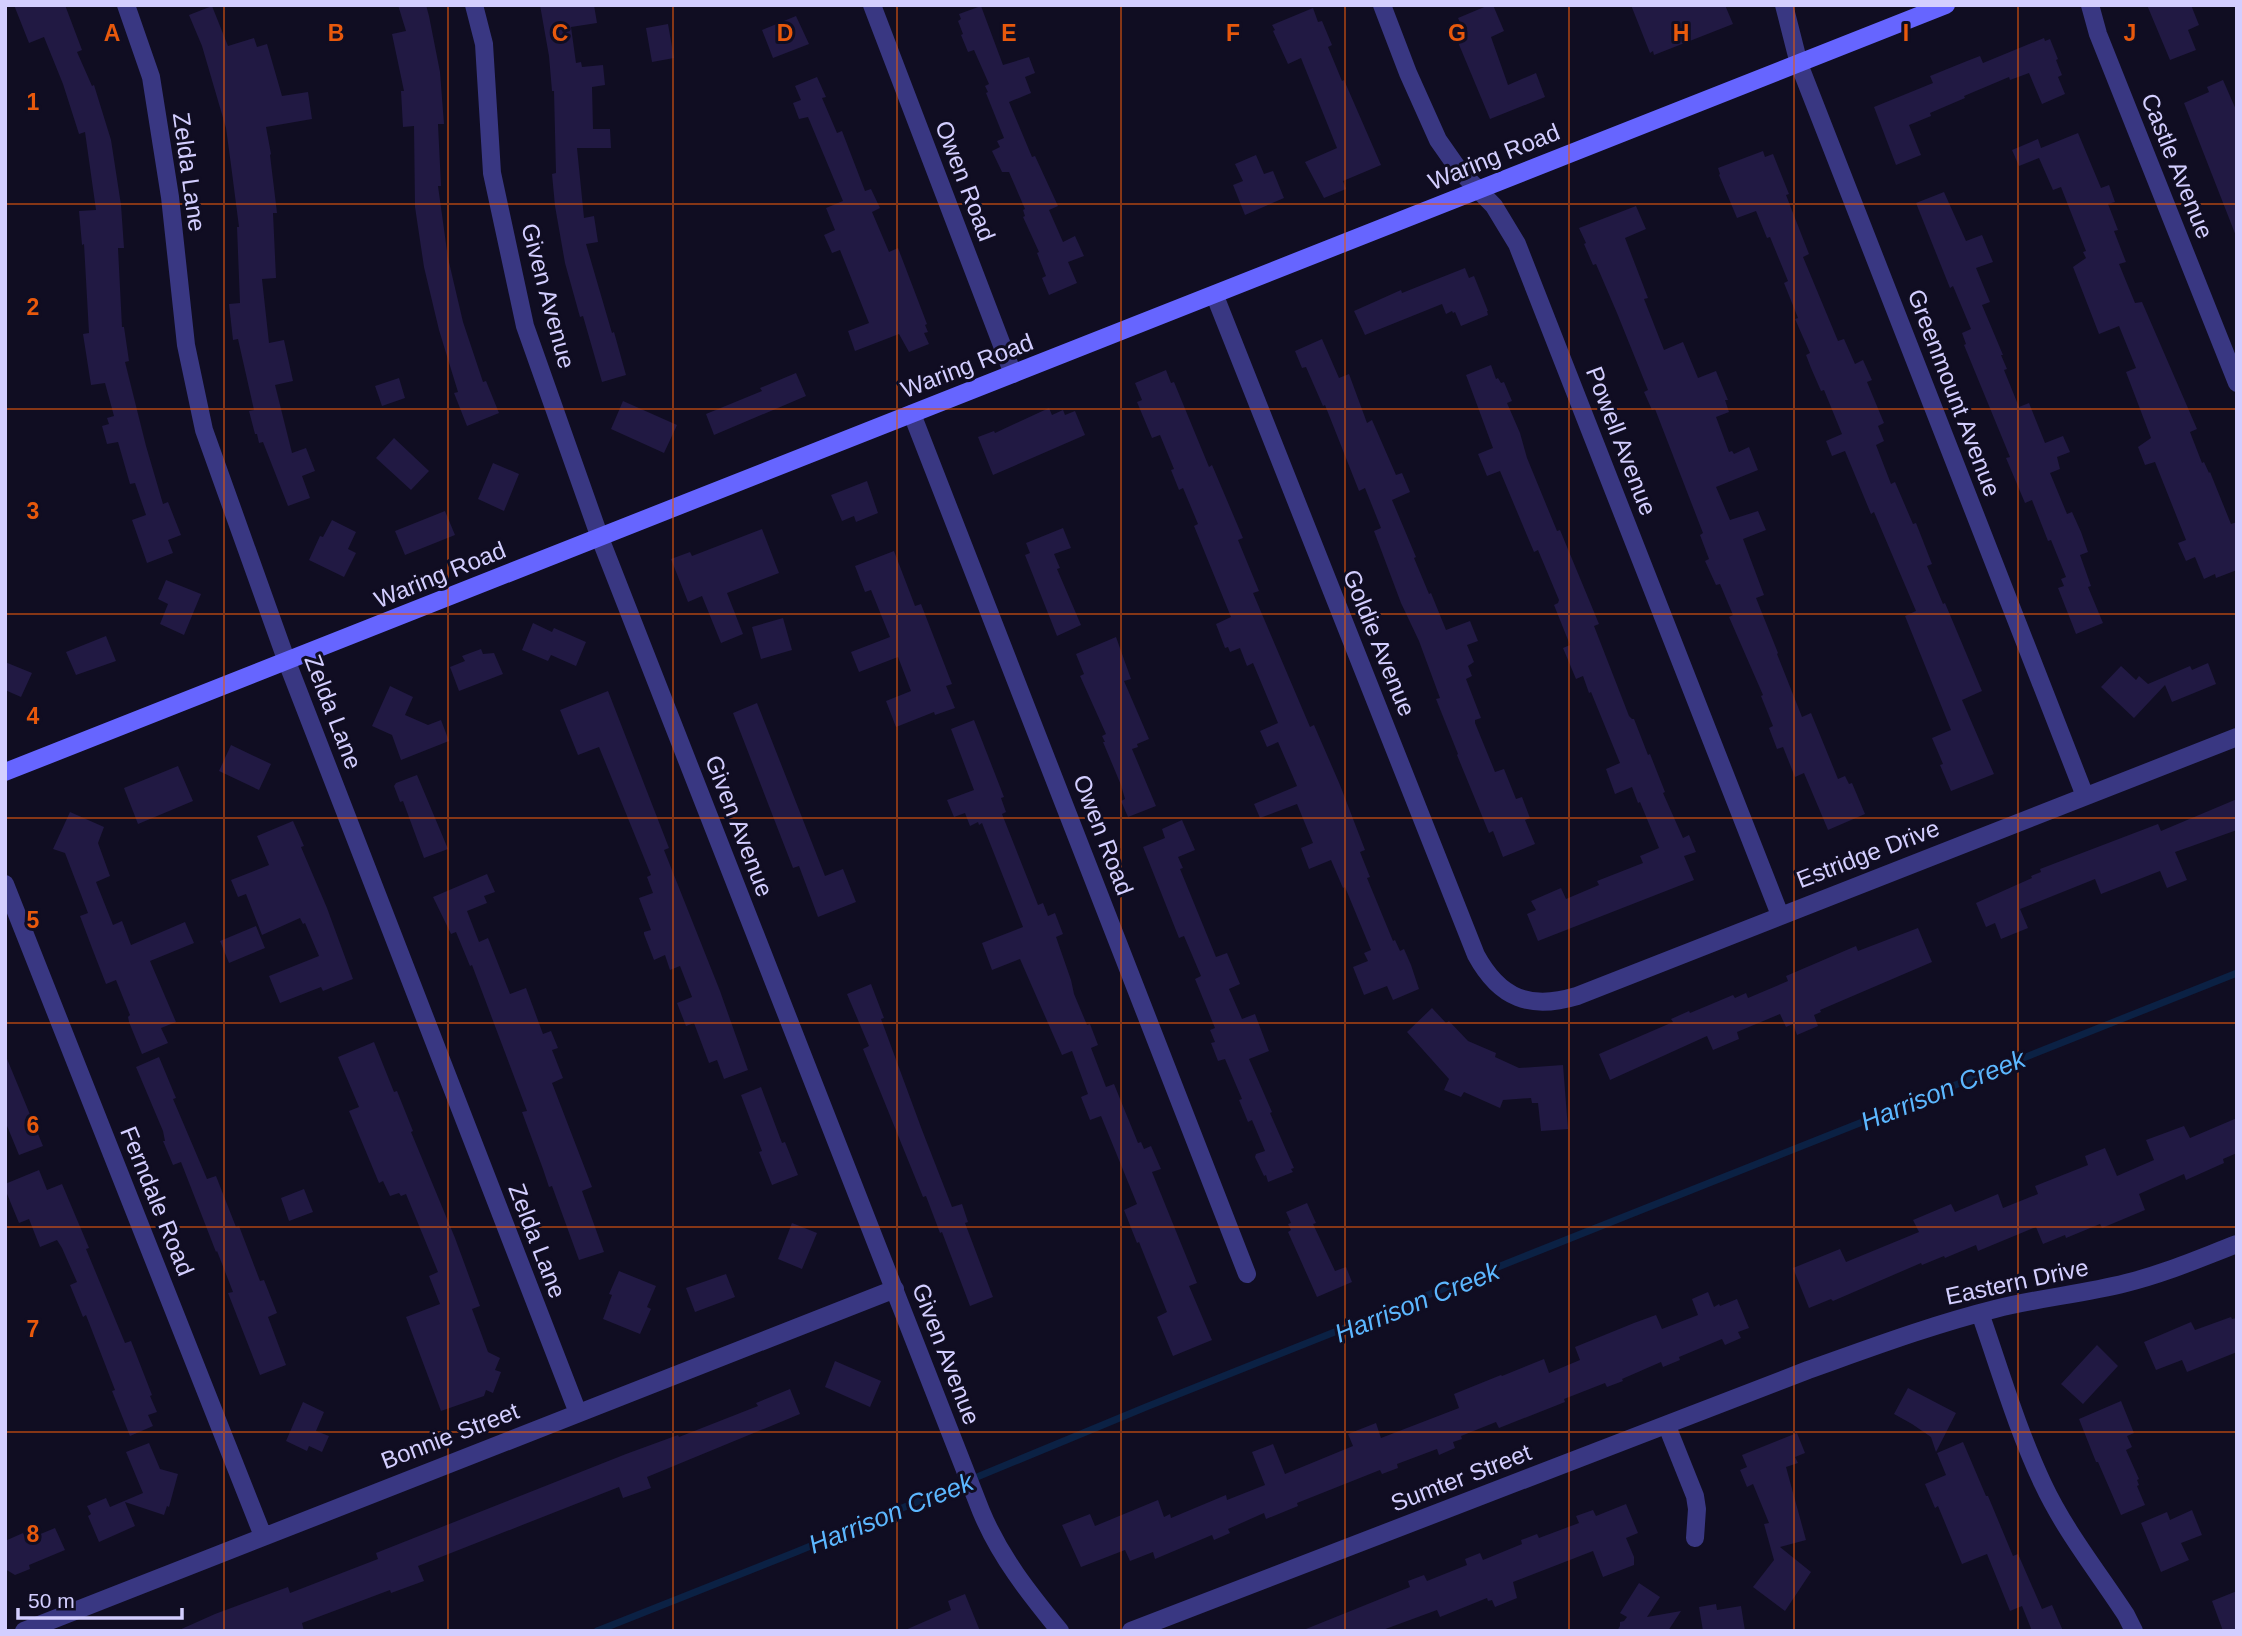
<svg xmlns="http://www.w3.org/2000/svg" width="2242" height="1636" viewBox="0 0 2242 1636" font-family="Helvetica,sans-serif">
	<rect width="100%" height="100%" fill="#100d22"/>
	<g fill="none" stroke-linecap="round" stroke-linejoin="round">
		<path stroke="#0b2144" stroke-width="7" d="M597,1631l199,-79 350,-145 1091,-434"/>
	</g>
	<path fill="#211943" d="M14,5h51l17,45 -5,2 15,34 2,-1 17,55 10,65 3,43h-6l4,79h2l5,34 -4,1 21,84 17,58 5,-2 13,33 -13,5 5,13 -26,10 -15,-43 14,-5 -11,-32 -5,1 -12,-42 -11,2 -5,-18 7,-2 -2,-6 7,-2 -9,-33 -14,2 -8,-51 6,-1 -5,-89 -2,1 -3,-34 17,-1 -11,-78 -6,2 -16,-50 -19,-47 -15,6z
		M398,5h28l3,11 11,56 4,52h-6l3,62h-3l10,72 15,64 20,60 3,-1 13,32 -32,13 -13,-33 4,-1 -19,-62 -15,-63 -9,-60 -1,-81 -11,1 -2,-36h3l-12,-57 14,-3z
		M540,5h54l3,18 -26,4 5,36 5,-1 1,5 21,-2 2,20 -13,2 1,42h17l1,19h-34l7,70 10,-2 4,26 -12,2 26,89 2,-1 12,43 -24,7 -19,-66 -3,1 -15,-54 -10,-57 -3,-32 4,-1 -2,-82h-2l-3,-35z
		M1489,5h4l11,26 -13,6 17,48 28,-12 9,24 -55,22 -35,-84 4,-2 -3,-6 5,-2 -3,-7z
		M1631,5h94l8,19 -79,31 -1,-4 -3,2z
		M2147,5h44l8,20 -11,5 8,20 -26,10z
		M212,6l16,40 26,-8 3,9 10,-3 15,52 26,-4 4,27 -46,8 5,27 -1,1 7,58h-4l3,65 -14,1 7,64 15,-3 9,41 -18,4 17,68 14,-5 9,23 -13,5 8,22 -22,8 -25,-64 -4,1 -2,-9h-2l-6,-23 5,-1 -16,-71 -5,1 -4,-36 11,-1 -3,-76h2l-8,-62 -5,-37 -24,-82 -13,-31z
		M981,6l22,59 26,-8 6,16 -10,4 6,16 -22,9 23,55 3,-1 23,50 -9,4 14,32 12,-6 9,20 -16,6 9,21 -28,12 -7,-17 4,-2 -9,-23 2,-1 -16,-35 2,-1 -2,-6 2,-1 -16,-37h-7l-10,-21 8,-4 -3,-6 7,-3 -18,-45 2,-1 -3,-6 4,-2 -15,-34 -6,2 -7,-17 2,-1 -5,-13 3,-2 -2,-5z
		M1313,8l5,14 4,-1 10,24 -4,2 14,34 2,-1 37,85 -38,16 3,8 -22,9 -19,-36 32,-14 -36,-90 -13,6 -15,-33 2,-1 -3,-5z
		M796,16l13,28 -36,14 -11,-28z
		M668,24l6,34 -22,4 -6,-34z
		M2044,38l1,3 5,-2 8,20 -2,1 6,15 -4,2 7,17 -23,10 -13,-31 -19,7 -1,-3 -45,19 1,2 -35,15 1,3 -22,9 12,30 -25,10 -22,-58 59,-24 -3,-7 37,-15 13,-5 3,7z
		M817,77l9,20 -4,1 15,35 5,-2 23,60 6,-2 9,19 -8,4 17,40 9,-4 29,76 -2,1 3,7 -4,1 5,11 -20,8 -10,-18 -44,17 -7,-20 21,-8 -29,-73 -8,3 -8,-18 11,-5 -9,-22 17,-7 -35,-84 -9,2 -6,-16 8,-3 -6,-14z
		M2223,80l14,32 -1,124 -52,-133 25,-11 -2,-5z
		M2078,133l23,55 8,-3 6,17 -7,2 10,26 -4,1 12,31 -7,2 16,39 7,-1 55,127 -7,3 12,31 2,-1 5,11 1,-1 21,52 6,-2v48l-21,8 -1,-4 -11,5 -9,-22 -9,4 -8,-18 8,-3 -31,-78 -10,3 -7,-18 13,-9 -25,-66 10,-4 -17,-42 -20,8 -26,-67 13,-9 -3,-6 3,-1 -25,-64 -8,3 -14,-32 -20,8 -7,-16 26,-11 3,9z
		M1763,151l2,6 8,-3 16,40 -3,1 23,59 -6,3 35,84 6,-2 11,25 8,-4 9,20 -5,2 17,41 -6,3 6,15 -8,4 15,39 4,-2 18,42 3,-1 16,41 -5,2 16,38 2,-1 37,88 -20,9 32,74 -43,17 -11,-26 3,-1 -11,-26 19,-8 -46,-114 11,-5 -42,-99 -3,2 -26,-63 -13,5 -6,-15 16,-7 -18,-44 -3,1 -10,-23 -5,-13 4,-2 -15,-34 3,-1 -14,-35 4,-2 -18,-44 -3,1 -11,-27 -19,7 -18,-43 1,-1 -2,-6z
		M1256,155l8,19 9,-3 11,27 -39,17 -12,-30 10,-4 -8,-17z
		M1944,192l22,49 16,-6 11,27 -17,6 14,34 -8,3 21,50h-2l6,14 -3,1 15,37 10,-4 16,40 18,-7 7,16 -13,5 3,12 -10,4 17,41 5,-2 9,20 7,20 -8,3 11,31 -3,1 15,36 -27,11 -18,-46 6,-2 -3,-7 5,-2 -15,-37 -3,1 -16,-41 -7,3 -19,-45 4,-1 -46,-112 2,-1 -4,-11 9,-4 -18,-43 -3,2 -34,-85z
		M1636,206l10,23 -21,9 23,60 -4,1 20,51 19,-8 15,36 18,-7 12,29h-3l4,12 -13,5 13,35 3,-1 2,3 15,-7 9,23 -42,17 14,33 28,-9 8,19 -23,9 21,56 -8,3 22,55 -1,1 25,63 9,-4 27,66 7,-3 4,8 3,-1 13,31 -37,16 -24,-57 -9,4 -12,-30 -6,2 -8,-21 4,-2 -12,-30 2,-1 -34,-78 4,-2 -13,-31 -4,1 -11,-24 4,-2 -9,-24 3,-2 -48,-124 -3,1 -8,-18 4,-2 -31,-77 -21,-49 -3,1 -9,-21 2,-1 -7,-15z
		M1465,268l4,10 5,-2 14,35h-1l1,4 -27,11 -6,-14 -2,1 -1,-2 -6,3 -4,-10 -77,31 -11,-24 47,-21 1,3z
		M1322,339l17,39 10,-4 18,49 5,-3 24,55 6,-2 8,19 -18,8 24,57 -2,1 15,36 2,-1 15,37 24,-9 8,20 -11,4 7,17 -6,4 4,10 -6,3 15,39 -6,2v3l20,49 9,-3 12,30 6,-2 8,21 -5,2 10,24 -32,13 -10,-26 -4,2 -32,-78 1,-1 -22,-55 4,-1 -21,-57 -18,-38 -27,-72 7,-3 -16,-40 -6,3 -34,-86 -2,1 -17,-39 -4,1 -7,-17z
		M1491,365l5,14 2,-1 3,5 3,-1 8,19 -5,2 13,30 7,25 30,73 3,-1 39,94 -5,2 35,90 3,3h2l14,36 2,-1 15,38 -2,1 20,45 6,-3 7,17 -12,4 10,24 -156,61 -11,-27 9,-4 -5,-9 30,-13 5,11 33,-14 -2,-4 46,-18 -3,-7 19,-8 -19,-46 -2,1 -6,-16 -17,7 -9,-25 14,-6 -29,-71 -2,1 -6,-17 -7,3 -13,-31 7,-3 -16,-40 4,-2 1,-3 -21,-50 -4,2 -34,-81 -13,5 -9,-22 15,-6 -27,-73z
		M1166,370l5,13 3,-1 35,85 3,-2 31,73 -5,2 21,51 -6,2 57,134 4,-2 26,60 25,65 -5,2 10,25 -3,1 26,63 2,-1 5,11 4,-2 7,16 8,24 -26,11 -6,-14 -23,9 -11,-28 15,-6 -4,-8 7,-3 -26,-63 -2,1 -12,-28 -22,9 -8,-21 12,-5 -16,-39 -37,14 -6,-14 43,-18 -19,-44 -11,5 -7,-16 18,-8 -25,-60 -6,3 -7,-18 -10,4 -2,-5 -3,1 -9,-24 15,-7 -37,-91 4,-2 -15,-36 -4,2 -8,-20 3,-1 -14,-34 -8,3 -15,-36 5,-2 -7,-17z
		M796,373l10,23 -92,39 -8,-21 56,-23 -2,-3z
		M399,378l6,20 -23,8 -7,-20z
		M623,401l54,24 -13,28 -53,-24z
		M1049,408l3,7 11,-5 2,5 10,-4 10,24 -92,40 -15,-38 16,-6 1,2z
		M394,438l35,33 -18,19 -35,-32z
		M493,463l26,11 -15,37 -26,-12z
		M867,481l11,32 -22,9 -2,-6 -12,5 -11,-26z
		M445,511l10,24 -50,20 -10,-24z
		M332,520l24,12 -8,17 8,4 -12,24 -35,-17 11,-24 3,1z
		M1063,528l8,20 -17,6 6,14 -3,1 24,56 -24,11 -32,-81 5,-2 -4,-10z
		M762,529l17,44 -52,20 16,41 -22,9 -19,-47 -14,6 -17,-43 19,-7 2,4z
		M894,551l21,55 6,-2 31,80 -6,2 9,22 -20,7 -1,-3 -38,15 -10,-26 25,-10 -13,-34 -39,15 -8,-20 39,-15 -19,-47 -6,2 -10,-26z
		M166,580l35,14 -17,41 -24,-11 8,-20 -10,-5z
		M783,618l9,32 -31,9 -9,-32z
		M533,623l19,9 2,-4 32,14 -10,24 -25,-11 -3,6 -26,-11z
		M106,636l10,25 -40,14 -10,-23z
		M1116,637l15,42 -7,2 25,58 -12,5 1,3 -6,2 24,57 -28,11 -7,-16 4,-2 -4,-14 -18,-43h2l-3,-6 4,-2 -26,-58 4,-2 -8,-20z
		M481,649l2,5 11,-1 9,21 -44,17 -9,-24 15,-6 -3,-5z
		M5,662l27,11 -11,24 -16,-7z
		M2208,663l8,21 -44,18 -7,-17 -31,33 -33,-31 20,-21 15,14 3,-4 9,8 42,-18 2,4z
		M390,686l23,11 -8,18 23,10 13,-5 8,21 -48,19 -9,-25 -20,-9z
		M608,691l61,157 -5,2 56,141 28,79 -24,9 -7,-19 -8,3 -15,-40 -8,3 -9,-23 15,-6 -12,-31 -10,4 -5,-15 -11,5 -10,-26v-2l7,-2 -12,-32 14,-5 -6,-16 4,-2 -52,-128 -21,8 -18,-45z
		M757,703l68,173 18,-7 13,33 -38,15 -19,-51 -6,2 -60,-155z
		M974,720l30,77 -3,1 5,14 -4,2 36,91 5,-2 5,13 7,-3 8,21 -7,3 15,43 3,14 13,31 3,-1 8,21 -7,3 15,39 8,-3 24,59 3,-1 3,7 7,-3 10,23 -9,3 45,111 -8,3 23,54 -39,16 -16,-39 10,-5 -28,-70 -2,1 -13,-33 13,-6 -36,-88 -11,4 -9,-23 7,-3 -16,-43 -10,4 -42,-96 -28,11 -10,-27 41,-16 -41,-104 -3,2 -1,-3 -8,4 -5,-13 -11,4 -7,-17 27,-10 -23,-61z
		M231,745l40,19 -12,26 -40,-19z
		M178,766l15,35 -55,23 -14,-36z
		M417,775l31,74 -24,9 -21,-57 -3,1 -6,-16 2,-3z
		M2237,799v31l-62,22 12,28 -20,8 -7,-17 -59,23 -6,-15 -75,30 8,19 -27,11 -6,-16 -9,4 -10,-24 56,-25 -1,-2 10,-4 -1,-3 118,-45 3,7z
		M70,812l34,15 -6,16 12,33 -14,6 17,43 9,-4 9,24 54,-23 9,21 -44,18 26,61 -15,6 7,15 -26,11 -13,-32 -1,-5 2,-2 -14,-35 -10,4 -14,-36 -12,-32 8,-3 -23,-60 -12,-4z
		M1182,820l13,30 -17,7 5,11 -3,1 36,88 11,-4 13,31 -11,5 13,30 13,-5 14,37 -20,8 23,53 -2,1 24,55 -3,1 2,3 -25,10 -2,-7 -2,1 -9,-19 1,-3 9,-3 -13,-31 -4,2 -9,-22 3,-1 -17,-40 -7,2 -7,-18 4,-1 -5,-12 5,-2 -20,-49 6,-3 -17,-40 -5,2 -36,-91 22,-9 -3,-9z
		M293,821l11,25 -3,1 26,61 26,71 -30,12 -2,-4 -41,16 -11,-27 50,-20 -14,-33 -2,1 -3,-6 -38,17 -16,-41 -8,3 -7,-17 38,-15 -12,-29z
		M487,874l8,18 -11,4 3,7 -20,8 12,31 9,-4 22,56 16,-6 17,46 8,-3 7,17 -6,2 11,28 -11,5 40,104 -10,4 22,61 -25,8 -27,-74 -3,1 -6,-18 -21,-57 5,-1 -55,-146 -2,1 -14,-34 -5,2 -18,-37z
		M256,926l9,22 -36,15 -9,-22z
		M1918,928l14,34 -112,48 1,2 -7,3 4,11 -21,9 -4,-11 -7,3 -6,-13 -43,18 2,7 -26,11 -6,-14 -97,44 -11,-26 74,-32 -2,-3 18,-8 1,2 43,-18 2,3 11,-5 2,5 40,-17 -2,-5 70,-30 2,5z
		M871,984l13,34 -3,1 41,111 30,77 10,-3 6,18 -3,1 28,74 -23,9 -28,-74 -2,1 -14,-37 -3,1 -60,-148 6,-3 -22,-52z
		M1432,1008l14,15 3,-2 19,20 28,12 -1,4 24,11 44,-3 5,64 -27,2 -3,-28h-6l-1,-5 -28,2 -3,8 -36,-16 -3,5 -17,-7 5,-11 -42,-47z
		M374,1042l20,50 3,-1 16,40 -2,1 44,106 25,68 -8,3 16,43 12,6 -5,12 6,2 -8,21 -7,-3 -2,6 -43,15 -35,-94 34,-13 -11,-28 9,-4 -32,-78 -5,2 -2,-3 -9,3 -7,-15 -4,2 -30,-72 10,-4 -21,-50z
		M5,1054l38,92 -24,9 -14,-34z
		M159,1057l17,41 -3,1 34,80 9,-3 20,51 3,-1 21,55 4,-1 13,33 -9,4 18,48 -26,10 -32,-82 5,-1 -16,-41 -1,1 -35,-90 -8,3 -10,-24h2l-2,-10 -27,-64z
		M761,1087l21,56 3,-1 13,33 -26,10 -13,-33 3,-1 -21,-56z
		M2237,1118v35l-14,6 1,4 -38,17 -2,-6 -45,20 6,16 -43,18 -2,-4 -34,14 -1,-3 -22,9 -7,-17 -58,24 -2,-6 -31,13 -1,-2 -22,9 -1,-2 -88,38 -2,-2 -22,9 -16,-40 47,-19 6,13 73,-30 -6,-12 38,-16 4,8 43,-18 5,14 35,-14 -3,-8 53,-21 -3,-9 20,-8 12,28 37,-16 -8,-20 38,-14 6,12z
		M39,1170l8,20 15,-6 27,64 -3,1 39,94 6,-2 21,54 -2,1 7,16 -9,3 5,11 -23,10 -18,-45 3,-1 -29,-75 -3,2 -13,-32 7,-3 -15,-34 -5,-8 -17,7 -11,-28 -10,4 -14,-34v-5z
		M304,1189l9,23 -24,9 -8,-23z
		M1307,1203l9,20 -3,1 22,47 11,-4 6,15 -35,15 -29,-65 3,-2 -3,-6 3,-1 -5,-11z
		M792,1223l25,10 -15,36 -24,-10z
		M619,1271l37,15 -9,21 4,2 -11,25 -37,-15 9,-24 -3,-1z
		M726,1274l9,23 -40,15 -9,-24z
		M1708,1292l6,15 5,-3 1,2 17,-7 12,29 -11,4 3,6 -16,7 -3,-6 -43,18 1,3 -17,7 -2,-5 -39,17 1,2 -16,6 -2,-4 -41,16 1,3 -66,26 -3,-6 -35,14 1,3 -9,3 2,6 -16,7 -2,-6 -40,15 1,4 -16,6 -2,-4 -83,33 1,3 -32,13 -2,-6 -36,16 2,4 -16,7 -2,-5 -57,24 -2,-7 -23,9 -5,-11 -44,17 -19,-42 28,-11 5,12 63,-26 6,17 6,-3 1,4 55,-23 1,5 38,-15 -13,-33 21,-8 12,30 68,-28 -5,-12 28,-11 5,15 78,-30 -5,-14 47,-19 1,1 42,-17 5,14 31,-13 -5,-13 59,-24 22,-8 6,14 36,-14 -6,-16z
		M2231,1317l1,2 5,-1v34l-50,20 -5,-12 -26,10 -12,-28 47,-20 4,8z
		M2097,1345l21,21 -35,38 -22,-20z
		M835,1361l46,20 -11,26 -45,-20z
		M1908,1388l48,25 -20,39 -5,-15 -19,-13 -18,-10z
		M790,1389l10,25 -153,63 4,11 -28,10 -4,-11 -201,79 6,15 -33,12 -1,-3 -88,33 2,8h-127l38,-17 73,-27 2,6 88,-34 -2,-6 250,-99 52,-19 1,2 79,-31 -2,-3z
		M2121,1401l13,32 -7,3 5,11 -6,3 13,29 -2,1 2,5 -2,1 8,19 -24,10 -23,-53h-2l-17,-43z
		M303,1402l21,10 -8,19 13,5 -7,16 -13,-6 -2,5 -21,-10z
		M1797,1433l8,20 -10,4 3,6 -12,4 20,73 -26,7 31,25 -26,39 -32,-24 21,-27 -10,-36 5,-1 -16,-39 -6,3 -7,-17 7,-3 -5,-12z
		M1963,1442l23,54h2l25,60 5,-2 24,55 10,-4 11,26h-31l-10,-25 -12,5 -23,-57 -25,10 -24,-58 -3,2 -10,-24 21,-9 -9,-22z
		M149,1443l11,26 18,5 -9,33 -2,-1 -3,9 -39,-13 10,24 -36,16 -11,-26 3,-2 -4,-8 19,-8 4,9 33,-14 -17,-41z
		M1626,1504l12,29 -12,5 8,19v8l-31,12 -10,-26 -80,31 4,16 -22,9 -3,-7 -4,1 -1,-3 -47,19 -3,-7 -57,21h-79l109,-44 -2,-6 16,-6 3,6 40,-16 -2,-6 15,-6 3,7 39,-16 -1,-4 16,-6 2,4 40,-15 -3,-7 17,-6 3,6z
		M2192,1510l10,25 -21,8 8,17 -28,12 -20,-49 26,-11 3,8z
		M55,1528l10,22 -36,15 1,4 -15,6 -10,-6v-28l18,-8 3,7z
		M1639,1583l21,14 -13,20 34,-6 -13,20h-51l3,-5v-4l4,-1 3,-4 -7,-4z
		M2237,1591v40h-14l-11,-30z
		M965,1594l15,37h-77l48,-21 -3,-9z
		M1716,1604l1,6 24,-4 4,25h-42l-4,-24z"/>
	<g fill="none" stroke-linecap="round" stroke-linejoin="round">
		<path stroke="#393782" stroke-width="18" d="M126,5l25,72 19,120 16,148 18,85 83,232 291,751
			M474,5l10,39 8,129 33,153 75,212 381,973c19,46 48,82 79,120
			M872,5l141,369
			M1382,5l26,68 30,67 21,30 35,36 23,38 263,671
			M1784,5l15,59 286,732
			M2090,5l8,29 139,349
			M1215,296l261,659c24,44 54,55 101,41l660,-259
			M912,414l335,860
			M5,884l258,652
			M1980,1313c20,57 37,116 63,171 22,47 55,88 83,131l8,16
			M1667,1426l28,70 2,13 -2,29
			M24,1631l871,-342
			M1131,1631l677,-261c62,-22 123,-45 187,-61 43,-11 88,-15 131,-26 38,-9 74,-25 111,-39"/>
		<path stroke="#6665ff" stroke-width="18" d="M5,772l1941,-767"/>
	</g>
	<path fill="none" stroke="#e8590c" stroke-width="2" stroke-opacity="0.55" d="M224,5v1626M448,5v1626M673,5v1626M897,5v1626M1121,5v1626M1345,5v1626M1569,5v1626M1794,5v1626M2018,5v1626M5,204h2232M5,409h2232M5,614h2232M5,818h2232M5,1023h2232M5,1227h2232M5,1432h2232"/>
	<g text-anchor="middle" stroke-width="6" stroke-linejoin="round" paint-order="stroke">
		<g font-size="24" fill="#d3ceff" stroke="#100d22">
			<text transform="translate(1494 157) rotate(-22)" y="8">Waring Road</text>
			<text transform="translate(2177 166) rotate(68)" y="8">Castle Avenue</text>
			<text transform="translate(189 172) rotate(82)" y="8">Zelda Lane</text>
			<text transform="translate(965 181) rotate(69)" y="8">Owen Road</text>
			<text transform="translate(548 296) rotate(75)" y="8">Given Avenue</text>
			<text transform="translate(967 366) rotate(-21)" y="8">Waring Road</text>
			<text transform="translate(1954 393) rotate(69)" y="8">Greenmount Avenue</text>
			<text transform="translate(1621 441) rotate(69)" y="8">Powell Avenue</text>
			<text transform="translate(440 575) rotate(-22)" y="8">Waring Road</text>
			<text transform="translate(1379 643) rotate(68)" y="8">Goldie Avenue</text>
			<text transform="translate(333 712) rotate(69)" y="8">Zelda Lane</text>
			<text transform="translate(739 826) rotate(69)" y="8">Given Avenue</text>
			<text transform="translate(1103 835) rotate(69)" y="8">Owen Road</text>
			<text transform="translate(1868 854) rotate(-21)" y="8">Estridge Drive</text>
			<text transform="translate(157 1201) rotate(68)" y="8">Ferndale Road</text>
			<text transform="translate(537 1241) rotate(69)" y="8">Zelda Lane</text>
			<text transform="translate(2017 1282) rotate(-12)" y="8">Eastern Drive</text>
			<text transform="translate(946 1354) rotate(69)" y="8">Given Avenue</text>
			<text transform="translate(450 1436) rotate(-21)" y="8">Bonnie Street</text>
			<text transform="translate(1461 1478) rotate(-21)" y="8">Sumter Street</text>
		</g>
		<g font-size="26" font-style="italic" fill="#5cb7ff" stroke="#100d22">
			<text transform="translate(1943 1090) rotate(-22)" y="9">Harrison Creek</text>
			<text transform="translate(1417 1302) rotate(-22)" y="9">Harrison Creek</text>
			<text transform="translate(891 1513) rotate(-22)" y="9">Harrison Creek</text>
		</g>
	</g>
	<g font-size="23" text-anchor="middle" font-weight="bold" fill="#e8590c" stroke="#100d22" stroke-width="6" stroke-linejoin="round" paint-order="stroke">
		<text x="112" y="41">A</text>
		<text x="336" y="41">B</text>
		<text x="560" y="41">C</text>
		<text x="785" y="41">D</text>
		<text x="1009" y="41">E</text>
		<text x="1233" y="41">F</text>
		<text x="1457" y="41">G</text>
		<text x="1681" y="41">H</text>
		<text x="1906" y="41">I</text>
		<text x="2130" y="41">J</text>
		<text x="33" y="110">1</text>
		<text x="33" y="315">2</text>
		<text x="33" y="519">3</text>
		<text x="33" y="724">4</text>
		<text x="33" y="928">5</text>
		<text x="33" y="1133">6</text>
		<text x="33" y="1337">7</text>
		<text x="33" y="1542">8</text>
	</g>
	<rect width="2242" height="1636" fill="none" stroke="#d3ceff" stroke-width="14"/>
	<path d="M18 1608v10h164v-10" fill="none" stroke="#d3ceff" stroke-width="3.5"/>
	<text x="28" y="1608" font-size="21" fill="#d3ceff" stroke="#100d22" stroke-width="5" paint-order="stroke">50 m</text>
</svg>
